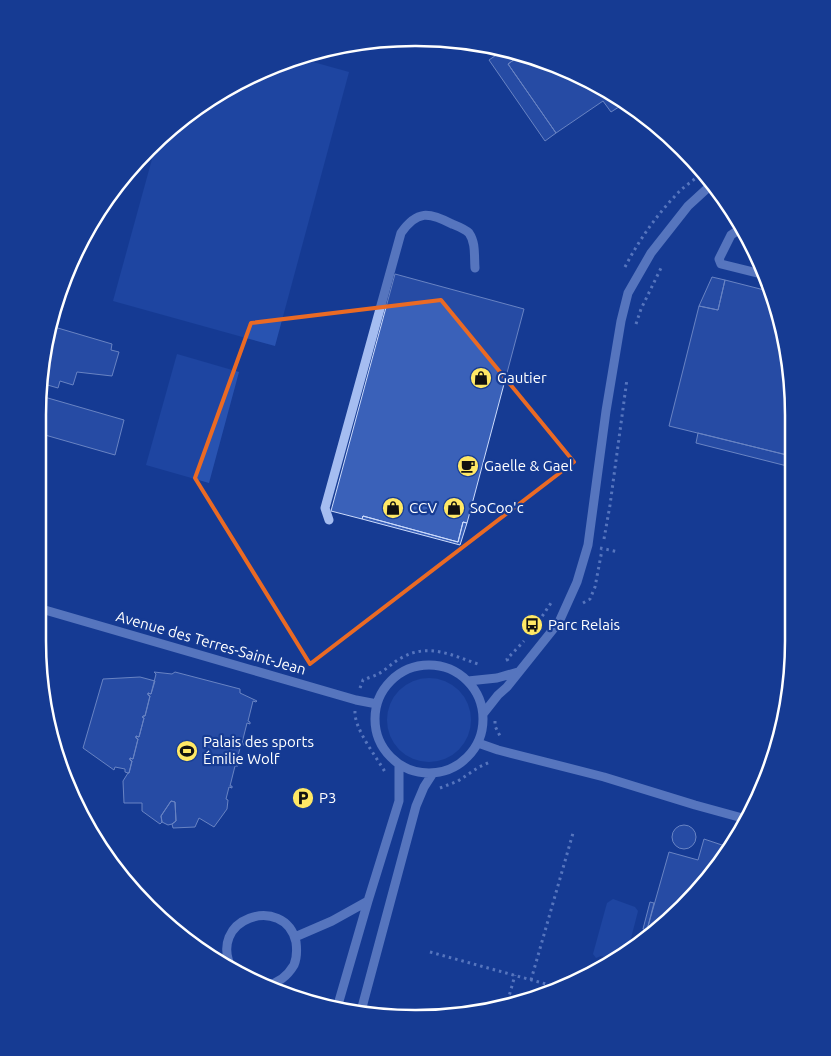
<svg xmlns="http://www.w3.org/2000/svg" width="831" height="1056" viewBox="0 0 831 1056" font-family="Ubuntu,sans-serif">
	<rect width="100%" height="100%" fill="#163b93"/>
	<path fill="#2853b1" d="M295,57l54,15 -74,274 -162,-45 44,-160 9,-10 60,-43z
		M177,354l62,18 -30,111 -63,-18z
		M387 720a42 42 0 1 1 84 0a42 42 0 1 1-84 0Z
		M613,899l22,8 3,4 -10,39 -13,10 -14,-4 -5,2 -3,-4 14,-51z"/>
	<path fill="#3a61b9" stroke="#ccdbfc" d="M505,49l8,1 9,4 -14,10 48,69 -11,8 -56,-81z
		M522,54l60,22 43,27 -14,9 -8,-11 -47,32 -48,-69z
		M395,274l129,35 -57,214 -4,-1 -5,20 -95,-26 -1,3 -31,-8z
		M712,277l13,3 -7,30 -19,-4z
		M725,280l47,12 2,2 19,96 -2,66 -122,-30 30,-120 19,4z
		M51,326l61,18 -1,6 8,2 -7,24 -35,-4 -4,13 -13,-4 -2,7 -14,-4 -3,12 83,24 -9,35 -77,-22v-42z
		M698,433l93,23v11l-95,-24z
		M363,516l95,26 5,-20 4,1 -7,22 -98,-26z
		M154,672l18,2 3,-2 65,17v4l17,8 -1,1 -3,-1 -5,20 2,1v2l-3,-1 -5,20 2,1v1l-3,-1 -5,20h2v2h-3l-5,20h2v2l-3,-1 -3,12 2,1 -1,9 -13,18 -15,-9 -4,9 -22,1 -1,-4 4,-3 -1,-19 -4,-1 -10,15 1,6 -2,2 -18,-13v-8h-18l-1,-22 5,-8h1l3,-12 -2,-1v-2l3,1 5,-20 -2,-1v-2l3,1 5,-19 -2,-1 1,-1h2l5,-20 -2,-1v-2l3,1 5,-20z
		M140,677l15,4 -4,13 -3,-1v2l2,1 -5,20h-2l-1,1 2,1 -5,19 -3,-1v2l2,1 -5,20 -3,-1v2l2,1 -3,12h-1l-3,-1v-3l-10,-2 -1,3 -31,-22 20,-69z
		M171,801l4,1 1,19 -4,3 -4,1 -6,-3 -1,-6z
		M672 837a12 12 0 1 1 24 0a12 12 0 1 1-24 0Z
		M704,839l21,7 -4,16 -38,46 -38,29 24,-85 29,8z
		M650,902l4,1 -7,27 -4,-1z"/>
	<g fill="none" stroke-linecap="round" stroke-linejoin="round">
		<path stroke="#a5bdf1" stroke-width="3" stroke-dasharray="2.5 4" stroke-linecap="butt" d="M625,267c14,-27 31,-51 51,-72 6,-7 14,-12 21,-18
			M636,324l5,-15 21,-43
			M604,539l6,-34 17,-126
			M600,548l19,4
			M583,603l7,-4 5,-12 7,-37
			M535,627l16,-24
			M508,661l-1,-2 17,-18
			M360,688l3,-8c5,-2 11,-4 15,-6 8,-4 15,-12 23,-16 28,-16 52,-2 80,7
			M355,711c-1,18 21,45 30,61
			M495,721v5l5,10
			M440,788l18,-7 21,-14 11,-5
			M430,952l116,32 10,4
			M531,980l42,-147
			M506,1007l9,-32"/>
		<path stroke="#a5bdf1" stroke-width="9" d="M743,227l-12,8 -12,24 2,5 44,11
			M329,520l-4,-12 76,-275c16,-23 28,-21 51,-9 5,2 13,5 17,9 7,10 5,23 6,35
			M38,608l318,92 21,4
			M375 719a54 54 0 1 1 108 0a54 54 0 1 1-108 0Z
			M468,681l29,-3 21,-6
			M483,714l15,-19 9,-8 52,-65 18,-40 11,-37 18,-134 15,-90 7,-28 23,-40 37,-47 24,-22
			M478,743l20,7 106,27 91,28 51,14
			M295,937l37,-16 36,-20
			M233,971c-29,-53 52,-78 63,-29 1,8 1,16 -2,23 -6,10 -15,18 -27,20
			M337,1008l31,-107 31,-100v-37
			M361,1011l55,-205 8,-19 9,-14"/>
	</g>
	<path d="M0 0H831V1056H0ZM441,300l133,162 -264,202 -115,-186 56,-155z" fill="#163b93" fill-opacity=".55" fill-rule="evenodd"/>
	<path fill="none" stroke="#ea6a24" stroke-width="4" stroke-linejoin="round" d="M441,300l133,162 -264,202 -115,-186 56,-155z"/>
	<defs>
		<g id="shop-disc" transform="scale(1.125)"><circle r="9.5" fill="#ffe865" stroke="#163b93"/><path d="M-5-2.5h2.3a2.7 3.5 0 0 1 5.4 0H5L5.5 6h-11ZM-1.5-2.5h3a1.5 2.3 0 0 0-3 0Z" fill="#111"/></g>
		<g id="cafe-disc" transform="scale(1.125)"><circle r="9.5" fill="#ffe865" stroke="#163b93"/><path d="M-5.5-4.5H6V0H3Q3 3.5 0 3.5H-2.5Q-5.5 3.5-5.5 0ZM3-3.2v2h1.7v-2ZM-6 4.5H4V6H-6Z" fill="#111"/></g>
		<g id="bus-disc" transform="scale(1.125)"><circle r="9.5" fill="#ffe865" stroke="#163b93"/><path d="M-5-6H5V4H4V6H2V4H-2V6H-4V4H-5ZM-3.5-4V0h7V-4ZM-3.5 1.2v1.5H-2V1.2ZM2 1.2v1.5H3.5V1.2Z" fill="#111"/></g>
		<g id="stadium-disc" transform="scale(1.125)"><circle r="9.5" fill="#ffe865" stroke="#163b93"/><path d="M0-5a6.5 5 0 1 0 0 10a6.5 5 0 1 0 0-10ZM-3.5-1.8h7v3.6h-7Z" fill="#111"/></g>
		<g id="parking-disc" transform="scale(1.125)"><circle r="9.5" fill="#ffe865" stroke="#163b93"/><path d="M-3.5-5.5H1a3.5 3.5 0 0 1 0 7H-1V5.5H-3.5ZM-1-3.4V-.6H.8a1.4 1.4 0 0 0 0-2.8Z" fill="#111"/></g>
	</defs>
	<g fill-rule="evenodd">
		<use href="#shop-disc" x="481" y="378"/>
		<use href="#cafe-disc" x="468" y="466"/>
		<use href="#shop-disc" x="393" y="508"/>
		<use href="#shop-disc" x="454" y="508"/>
		<use href="#bus-disc" x="532" y="625"/>
		<use href="#stadium-disc" x="187" y="751"/>
		<use href="#parking-disc" x="303" y="798"/>
	</g>
	<g text-anchor="middle" stroke-width="4.5" stroke-linejoin="round" paint-order="stroke">
		<g font-size="15" fill="#fff" stroke="#163b93" text-anchor="start">
			<text x="497" y="383">Gautier</text>
			<text x="484" y="471">Gaelle &amp; Gael</text>
			<text x="409" y="513">CCV</text>
			<text x="470" y="513">SoCoo'c</text>
			<text x="548" y="630">Parc Relais</text>
			<text x="203" y="747">Palais des sports<tspan x="203" dy="17">Émilie Wolf</tspan></text>
			<text x="319" y="803">P3</text>
		</g>
		<g font-size="15" fill="#fff" stroke="#163b93">
			<text transform="translate(211 643) rotate(16)" y="5">Avenue des Terres-Saint-Jean</text>
		</g>
	</g>
	<path d="M0 0H831V1056H0ZM415 46H416A369 369 0 0 1 785 415V641A369 369 0 0 1 416 1010H415A369 369 0 0 1 46 641V415A369 369 0 0 1 415 46Z" fill="#163b93" fill-rule="evenodd"/>
	<path fill="none" stroke="#fff" stroke-width="2.5" d="M415 46H416A369 369 0 0 1 785 415V641A369 369 0 0 1 416 1010H415A369 369 0 0 1 46 641V415A369 369 0 0 1 415 46Z"/>
</svg>
